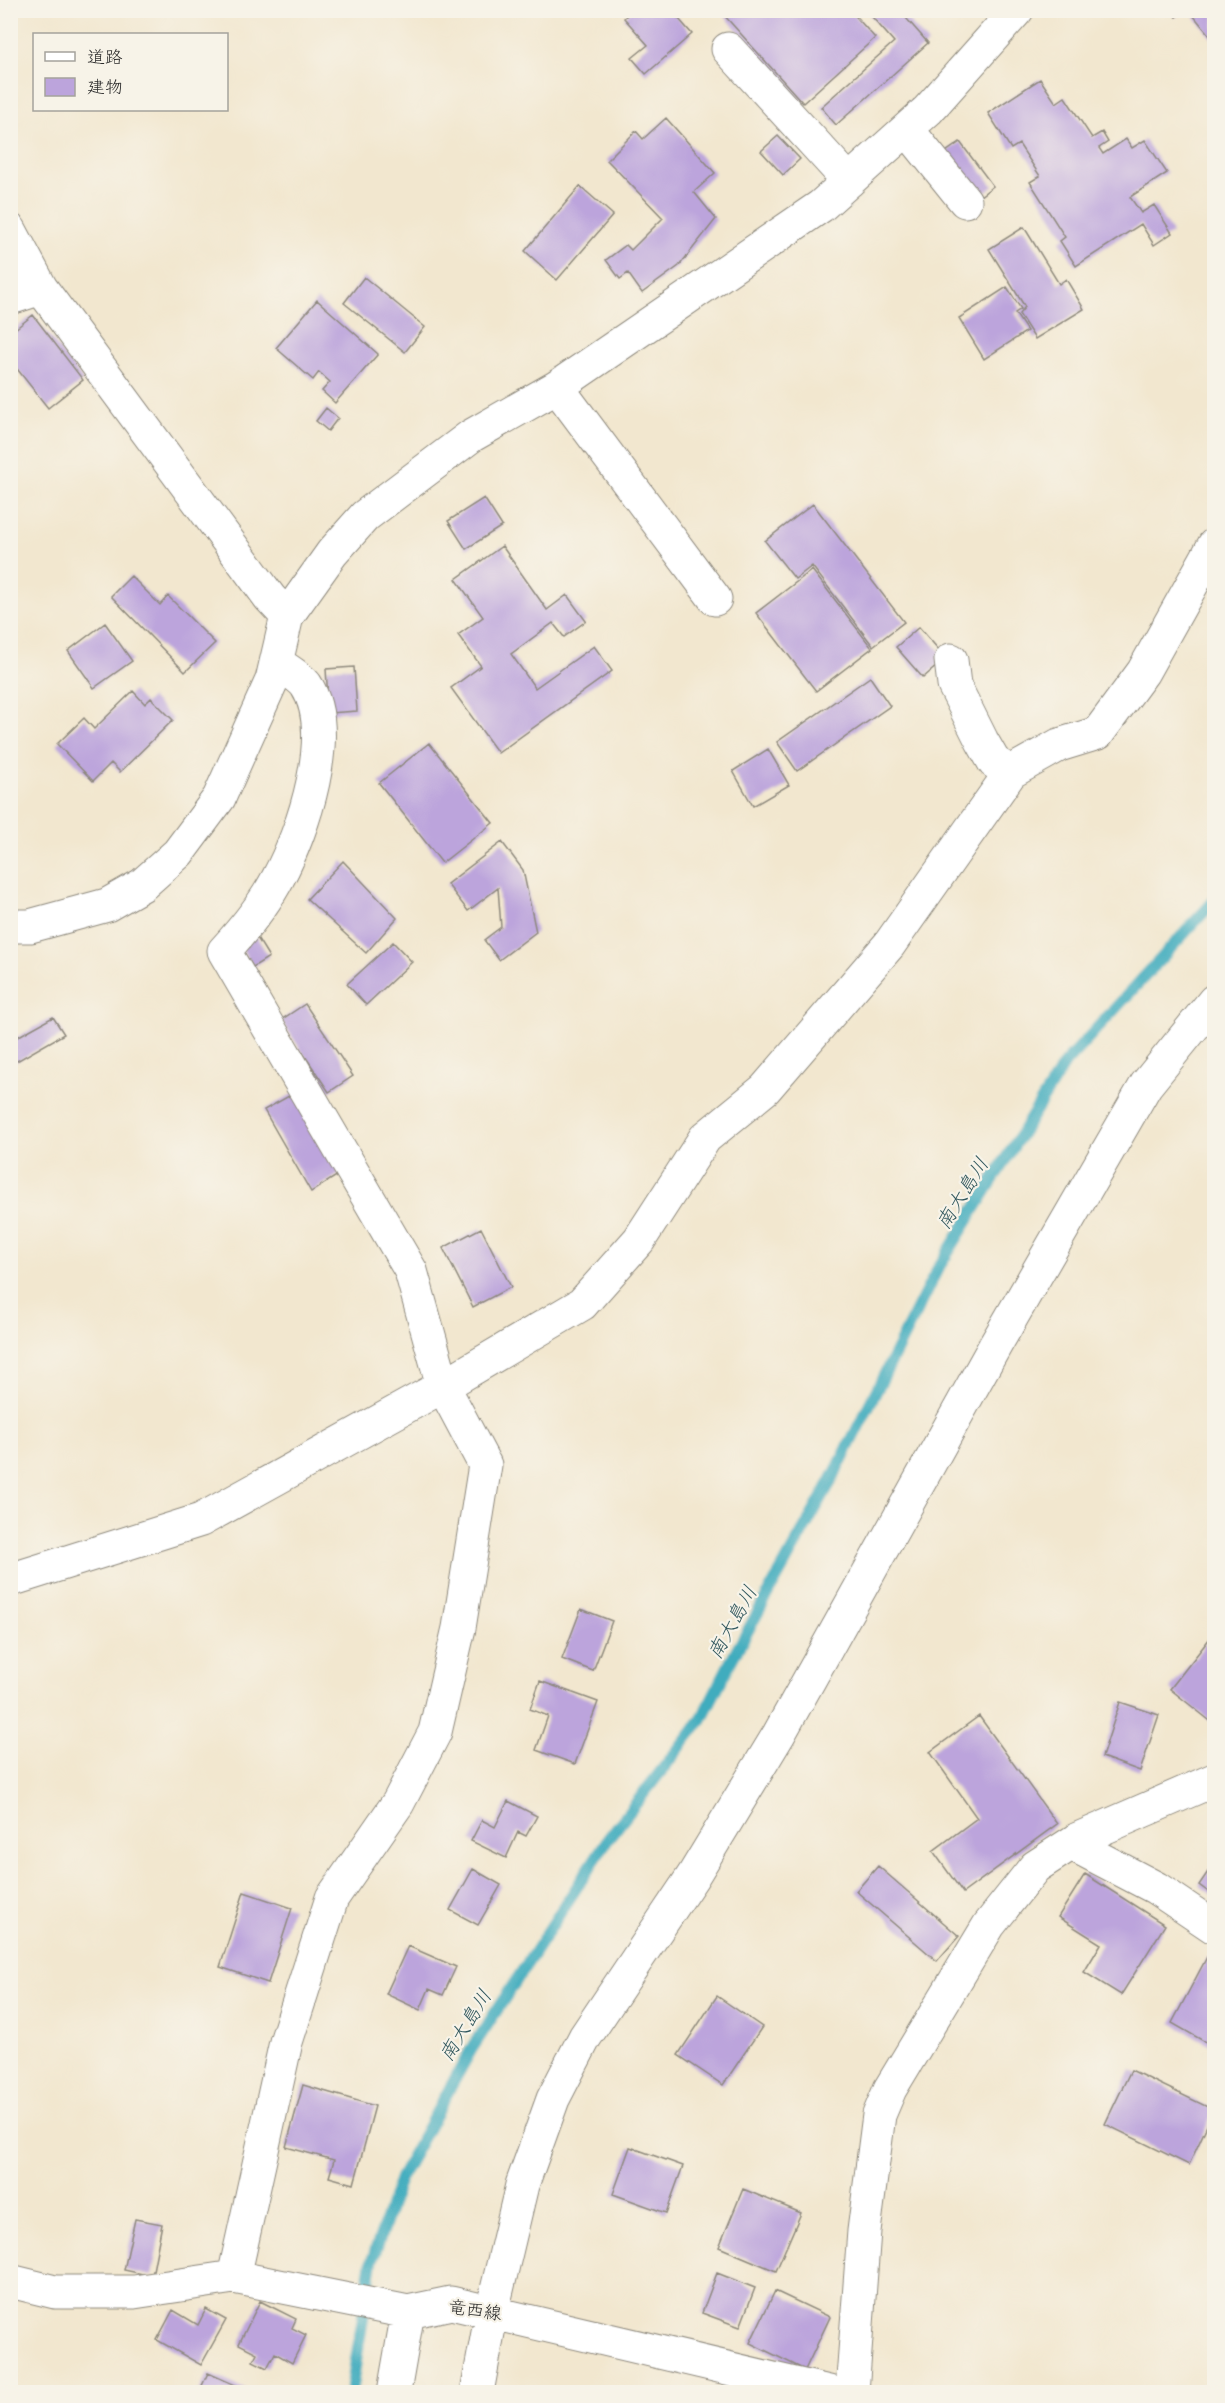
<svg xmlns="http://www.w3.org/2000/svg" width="1225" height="2403" viewBox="0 0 1225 2403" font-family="Delius,'Klee One',sans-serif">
	<rect width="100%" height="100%" fill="#f7f3e8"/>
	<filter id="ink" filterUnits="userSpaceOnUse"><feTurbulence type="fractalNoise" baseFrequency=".0167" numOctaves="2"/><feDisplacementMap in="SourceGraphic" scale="12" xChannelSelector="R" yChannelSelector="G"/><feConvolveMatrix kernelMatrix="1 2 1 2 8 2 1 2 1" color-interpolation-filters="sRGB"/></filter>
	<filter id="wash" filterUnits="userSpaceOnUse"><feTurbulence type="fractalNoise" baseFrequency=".008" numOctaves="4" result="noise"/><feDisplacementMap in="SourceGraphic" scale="24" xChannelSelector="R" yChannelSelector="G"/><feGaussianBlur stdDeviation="1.35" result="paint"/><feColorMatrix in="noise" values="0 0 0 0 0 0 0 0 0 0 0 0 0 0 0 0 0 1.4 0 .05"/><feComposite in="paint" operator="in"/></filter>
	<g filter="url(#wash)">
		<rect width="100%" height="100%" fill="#f2e7cf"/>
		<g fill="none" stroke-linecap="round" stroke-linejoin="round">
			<path stroke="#3facbe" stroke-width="12" d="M351,2392l21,-131 28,-83 71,-128 137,-211 93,-119 31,-61 99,-178 106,-211 128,-207 149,-162"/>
		</g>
		<g id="blocks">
			<path fill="#bca4dc" d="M632,10h39l21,24 -46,40 -14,-16 16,-13 -24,-27z
				M727,10h123l25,28 -72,65 -80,-89z
				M866,10h33l29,33 -92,82 -15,-18 73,-65z
				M1171,10h12l-7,7z
				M1189,10h25v31z
				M1040,79l16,24 9,-6 27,41 10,-6 6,10 -9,6 4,6 23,-15 6,9 13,-8 22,33 -37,24 11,16 13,-8 18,28 -18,12 -13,-21 -65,42 -16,-25 5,-4 -35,-55 10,-6 -21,-32 -8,5 -23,-36z
				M666,118l49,55 -21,19 22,27 -37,47 -37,27 -14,-20 -8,6 -14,-19 20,-15 5,5 32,-32 -56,-58 29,-29 7,8z
				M778,136l22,23 -17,16 -22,-24z
				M960,142l33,44 -14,11 -33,-45z
				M580,186l33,29 -56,65 -32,-29z
				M1024,227l35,57 7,-5 18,30 -49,30 -16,-25 6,-7 -36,-58z
				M364,277l61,50 -20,25 -61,-49z
				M1007,287l14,22 -6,4 12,18 -43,28 -25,-41z
				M317,300l61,54 -43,49 -13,-12 8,-9 -11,-10 -6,8 -37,-32z
				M33,315l50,65 -35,28 -38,-48v-27z
				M326,408l12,10 -10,13 -12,-10z
				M484,498l18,28 -36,23 -18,-28z
				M813,504l91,118 -31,24 -61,-80 -17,13 -30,-38z
				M502,546l45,64 20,-15 19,26 -22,16 -11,-14 -42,31 24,34 59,-42 18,25 -114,82 -47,-65 30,-22 -23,-31 25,-18 -27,-38z
				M812,570l60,78 -56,43 -60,-78z
				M131,576l29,29 8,-9 47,47 -30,29 -74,-76z
				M105,623l27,38 -38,27 -26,-37z
				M919,627l27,31 -23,20 -27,-31z
				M354,667l3,44 -28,2 -3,-44z
				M870,677l20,29 -93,65 -20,-29z
				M133,691l12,13 6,-6 22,22 -53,52 -9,-9 -18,18 -36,-37 27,-26 10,11z
				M429,743l64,80 -51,40 -63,-80z
				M768,749l21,36 -36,21 -20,-35z
				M502,842l21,28 13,62 -37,28 -15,-20 17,-13 -3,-39 -30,23 -21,-27z
				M343,861l54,57 -31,35 -59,-54z
				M256,936l13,21 -16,10 -13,-21z
				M393,942l19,20 -46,43 -19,-21z
				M305,1004l48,72 -24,16 -48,-72z
				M53,1017l11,17 -54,31v-24z
				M296,1092l47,80 -32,20 -47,-82z
				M481,1228l30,59 -38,20 -30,-59z
				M581,1609l31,12 -19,50 -31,-12z
				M1214,1633v91l-44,-35z
				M540,1681l58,21 -23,62 -39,-14 12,-34 -18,-7z
				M1120,1702l39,13 -19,56 -38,-14z
				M979,1716l78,108 -94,69 -30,-42 44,-33 -47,-66z
				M508,1801l29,15 -11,20 -8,-4 -12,26 -35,-17 11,-21 13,7z
				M1214,1863v33l-15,-11z
				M878,1866l81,70 -22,25 -81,-70z
				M473,1869l28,16 -23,40 -28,-15z
				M1085,1874l80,51 -44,70 -37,-23 17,-28 -43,-27z
				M244,1892l48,16 -24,75 -48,-16z
				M408,1946l48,21 -13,28 -14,-6 -9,21 -34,-16z
				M1207,1957l7,4v86l-42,-24z
				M717,1996l45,31 -39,58 -45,-30z
				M1131,2070l83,40 -25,55 -84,-41z
				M303,2085l72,21 -21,78 -25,-7 5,-17 -48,-13z
				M630,2147l53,19 -17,47 -53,-19z
				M743,2189l58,24 -25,58 -57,-24z
				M135,2219l27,5 -10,52 -28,-6z
				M717,2273l38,15 -15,39 -38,-14z
				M775,2291l55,26 -25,53 -55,-27z
				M260,2301l36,18 -4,9 14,7 -14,28 -17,-10 -8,15 -14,-7 4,-8 -18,-9z
				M206,2309l20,11 -25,45 -44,-25 16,-30 25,15z
				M208,2373l43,19h-52z"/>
		</g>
	</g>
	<g filter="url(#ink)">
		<use href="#blocks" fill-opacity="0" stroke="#8e897d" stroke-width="1.5"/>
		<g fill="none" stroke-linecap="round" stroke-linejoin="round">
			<g stroke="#8e897d" stroke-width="35">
				<path id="minor" d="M728,49l121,132
					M907,129l58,72
					M10,230l31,58 229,310 17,18
					M10,298l31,-10
					M557,387l158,212
					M951,660l3,25 28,56 12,21 17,10
					M10,926h20l77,-21 35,-20 36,-32 41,-55 53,-118 15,-64 45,-63 33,-37 106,-80 86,-49 264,-181 107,-96 89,-100
					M10,1580l191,-60 242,-134 139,-82 57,-64 66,-102 60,-49 124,-144 122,-173 48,-27 39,-12 45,-61 71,-127
					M1072,1844l84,44 58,39
					M234,2277l52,-235 46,-144 66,-95 37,-71 24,-104 26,-163 -42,-79 -32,-115 -187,-320c21,-23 40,-46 54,-73 25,-46 59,-146 28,-193 -6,-8 -20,-16 -29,-22
					M10,2281l45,11h79l100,-15 174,35 43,-9 378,89
					M394,2392l14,-80
					M477,2392l15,-81 30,-126 31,-86 32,-62 108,-161 86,-142 217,-390 150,-259 68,-84
					M852,2392l12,-161 15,-116 11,-26 99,-164 46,-58 43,-28 136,-59"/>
			</g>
			<use href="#minor" stroke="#fff" stroke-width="33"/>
		</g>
	</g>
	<g text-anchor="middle" stroke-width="4.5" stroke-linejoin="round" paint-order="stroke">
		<g font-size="18" fill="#2b2b2b" stroke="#f7f3e8">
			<text transform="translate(475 2310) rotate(8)" y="6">竜西線</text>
		</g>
		<g font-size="20" font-style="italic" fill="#32585e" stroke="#f7f3e8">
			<text transform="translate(962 1193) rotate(-58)" y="7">南大島川</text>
			<text transform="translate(732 1622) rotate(-61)" y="7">南大島川</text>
			<text transform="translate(465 2025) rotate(-58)" y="7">南大島川</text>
		</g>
	</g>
	<rect width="1225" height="2403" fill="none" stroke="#f7f3e8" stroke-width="36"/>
	<rect x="33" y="33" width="195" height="78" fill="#f7f3e8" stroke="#a5a39c" stroke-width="1.5"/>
	<rect x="45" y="52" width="30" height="9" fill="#ffffff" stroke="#a5a39c" stroke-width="1.5"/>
	<text x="87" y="63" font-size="18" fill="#2b2b2b">道路</text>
	<rect x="45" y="78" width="30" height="18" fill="#bca4dc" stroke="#a5a39c" stroke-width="1.5"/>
	<text x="87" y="93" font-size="18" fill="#2b2b2b">建物</text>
</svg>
